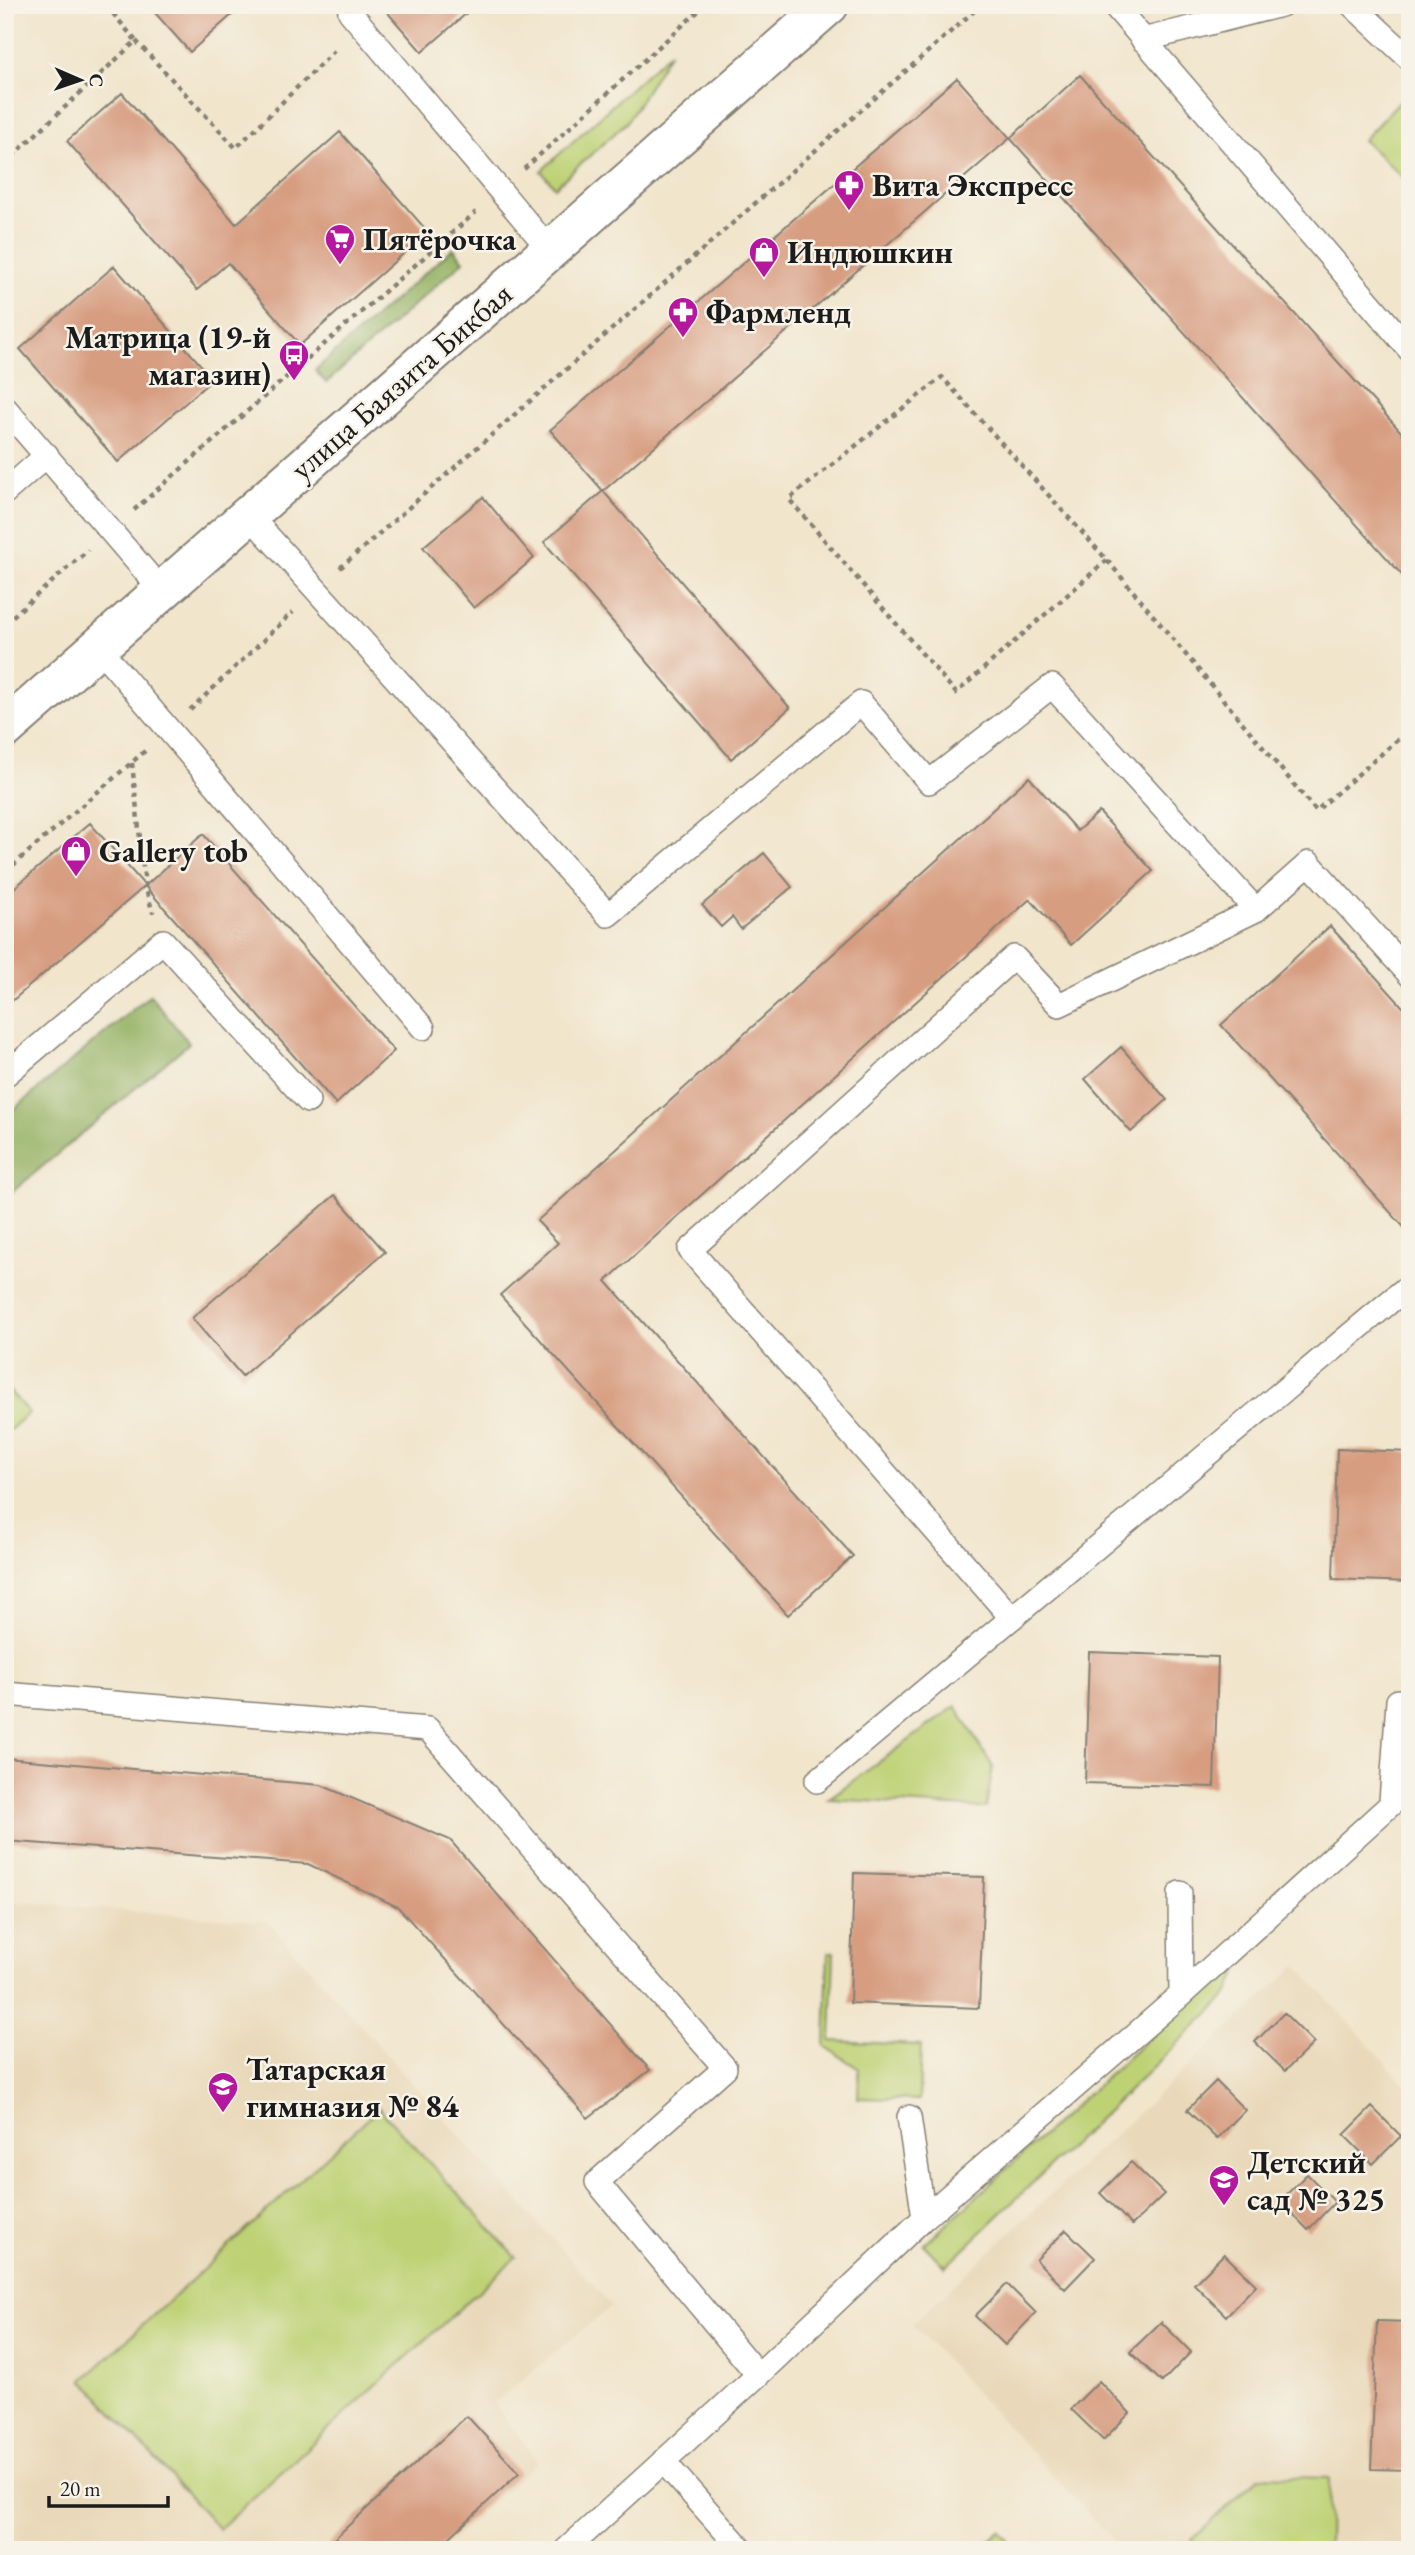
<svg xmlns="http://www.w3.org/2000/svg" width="1415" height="2555" viewBox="0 0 1415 2555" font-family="'EB Garamond',serif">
	<rect width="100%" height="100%" fill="#f7f3e8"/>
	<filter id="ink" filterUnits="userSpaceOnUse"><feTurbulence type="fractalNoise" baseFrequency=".0143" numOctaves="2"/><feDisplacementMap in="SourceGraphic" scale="14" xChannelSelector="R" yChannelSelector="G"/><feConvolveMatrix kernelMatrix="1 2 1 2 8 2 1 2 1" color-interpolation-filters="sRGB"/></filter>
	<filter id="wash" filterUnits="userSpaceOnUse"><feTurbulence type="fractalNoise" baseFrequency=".00686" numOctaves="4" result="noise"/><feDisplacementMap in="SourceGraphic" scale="28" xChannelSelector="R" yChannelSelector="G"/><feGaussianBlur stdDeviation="1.57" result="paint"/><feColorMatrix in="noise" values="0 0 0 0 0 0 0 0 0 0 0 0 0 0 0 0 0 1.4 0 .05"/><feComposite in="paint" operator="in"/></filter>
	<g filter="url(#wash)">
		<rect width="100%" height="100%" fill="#f1e5cc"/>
		<path fill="#e9d9ba" d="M5,1901l263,21 344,384 -118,97 44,58 -98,89h-435z
			M1297,1965l113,125v460h-288l-210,-226z"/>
		<path fill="#bed175" stroke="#6d7648" stroke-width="2" d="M670,52l-43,70 -72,65 -14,-16z
			M1409,91l1,1v92l-47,-44z
			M5,1386l24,27 -24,21z
			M956,1706l37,61 -7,41 -158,-9z
			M1248,1946l-20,49 -283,272 -21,-22z
			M828,1952h6l-3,89 90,4 -2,55 -61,-2 1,-29 -34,-23z
			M379,2108l137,149 -297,272 -136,-149z
			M1260,2476l69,2 -1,72h-127l-9,-10z
			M1000,2531l16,19h-37z"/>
		<path fill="#96b366" stroke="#596841" stroke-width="2" d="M453,248l11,13 -138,122 -11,-13z
			M150,995l39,48 -184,155v-81z"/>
		<g id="blocks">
			<path fill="#d79d81" d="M148,5h95l-53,47z
				M381,5h95l-54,47z
				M1080,75l330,367v142l-400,-446z
				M957,78l53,60 -407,353 -53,-61z
				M122,93l114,131 104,-92 88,100 -128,113 -72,-82 -31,27 -130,-149z
				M114,266l99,113 -95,83 -98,-113z
				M603,491l187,217 -59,51 -187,-217z
				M483,497l51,61 -60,50 -51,-61z
				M1029,777l48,54 22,-19 54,59 -82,74 -41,-46 -424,382 247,275 -65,59 -288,-320 58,-52 -21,-22z
				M90,823l55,63 58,-52 191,217 -58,53 -191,-218 -140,121v-111z
				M764,853l28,34 -51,42 -9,-12 -11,10 -19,-22z
				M1330,926l80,89v219l-189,-209z
				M1121,1047l46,53 -36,32 -46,-53z
				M335,1195l50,57 -143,124 -50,-58z
				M1337,1449l73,3v130l-77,-3z
				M1089,1652l129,5 -4,130 -129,-4z
				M5,1758l316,27 129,55 200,230 -62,48 -190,-211 -90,-43 -303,-23z
				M854,1873l130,4 -5,131 -129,-5z
				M1284,2013l30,30 -29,28 -30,-29z
				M1216,2081l29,29 -28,29 -30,-29z
				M1372,2107l29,29 -28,28 -29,-29z
				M1131,2162l33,32 -32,31 -32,-32z
				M1307,2174l28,28 -27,28 -28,-29z
				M1066,2230l29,28 -30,31 -29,-29z
				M1224,2254l32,31 -30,31 -32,-32z
				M1007,2284l29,29 -31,32 -30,-29z
				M1377,2321l33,1v148l-39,-1z
				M1161,2322l30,30 -29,30 -32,-30z
				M1099,2381l31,32 -27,27 -32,-31z
				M467,2416l52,57 -83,77h-114z"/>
		</g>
	</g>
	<g filter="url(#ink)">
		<use href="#blocks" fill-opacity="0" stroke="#868074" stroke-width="2"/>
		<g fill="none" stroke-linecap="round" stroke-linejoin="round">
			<g stroke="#868074" stroke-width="26">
				<path id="lane" d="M349,5l1,7 200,238
					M1114,5l296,345
					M1352,5l58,54
					M1143,40l138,-35
					M5,408l157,183
					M5,492l42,-37
					M249,515l359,400 253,-212 68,79 123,-96 204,224 53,-47 101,112
					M98,647l325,381
					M5,1075l158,-134 145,160
					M1011,1617l-321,-367 324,-293 45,48 197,-95
					M5,1694l423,35 297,339 -128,114 161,193
					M817,1781l588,-492
					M1391,1802l7,-101
					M1180,1893l1,102
					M909,2117l15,101
					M663,2461l79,89
					M566,2550l192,-175 166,-157 257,-223 229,-208"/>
			</g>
			<g stroke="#868074" stroke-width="42">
				<path id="secondary" d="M5,729l824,-724"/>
			</g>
			<path stroke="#868074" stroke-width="4.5" stroke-dasharray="5 5" stroke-linecap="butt" d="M136,41l100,107 102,-101
				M5,163l131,-122 -30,-36
				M524,169l181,-164
				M134,510l342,-298
				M1107,560l-151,133 -167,-194 153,-122 165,183 209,251 94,-82
				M340,568l641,-563
				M5,623l83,-73
				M190,710l103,-98
				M132,763l13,123 8,27
				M5,872l140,-121"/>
			<use href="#lane" stroke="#fff" stroke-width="23"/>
			<use href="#secondary" stroke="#fff" stroke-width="38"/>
		</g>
	</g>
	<defs>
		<g id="pharmacy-pin" transform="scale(1.575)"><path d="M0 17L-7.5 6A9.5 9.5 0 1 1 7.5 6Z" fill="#b5179e" stroke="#f7f3e8"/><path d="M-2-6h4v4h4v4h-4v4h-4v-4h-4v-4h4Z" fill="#fff"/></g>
		<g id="supermarket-pin" transform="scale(1.575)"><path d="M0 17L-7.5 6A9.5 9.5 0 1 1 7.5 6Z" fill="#b5179e" stroke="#f7f3e8"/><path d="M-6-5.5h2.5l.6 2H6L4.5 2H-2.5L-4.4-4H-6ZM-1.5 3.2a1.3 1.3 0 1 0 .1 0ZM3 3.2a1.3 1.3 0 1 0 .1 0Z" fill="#fff"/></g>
		<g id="shop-pin" transform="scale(1.575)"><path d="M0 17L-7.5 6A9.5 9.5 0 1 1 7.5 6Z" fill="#b5179e" stroke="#f7f3e8"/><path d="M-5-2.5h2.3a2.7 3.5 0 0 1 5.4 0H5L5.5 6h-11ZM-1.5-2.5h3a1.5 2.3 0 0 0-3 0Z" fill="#fff"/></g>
		<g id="bus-pin" transform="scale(1.575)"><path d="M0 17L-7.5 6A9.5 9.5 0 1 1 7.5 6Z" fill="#b5179e" stroke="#f7f3e8"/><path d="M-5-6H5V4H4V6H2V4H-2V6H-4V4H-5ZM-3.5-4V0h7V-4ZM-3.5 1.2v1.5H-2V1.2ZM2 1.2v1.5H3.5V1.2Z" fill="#fff"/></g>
		<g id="school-pin" transform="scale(1.575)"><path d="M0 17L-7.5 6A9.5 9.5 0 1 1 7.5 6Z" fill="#b5179e" stroke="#f7f3e8"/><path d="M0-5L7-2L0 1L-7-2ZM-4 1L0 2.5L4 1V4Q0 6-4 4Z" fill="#fff"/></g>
	</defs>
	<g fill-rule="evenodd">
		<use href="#pharmacy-pin" x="849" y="185"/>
		<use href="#supermarket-pin" x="340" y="239"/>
		<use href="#shop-pin" x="764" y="252"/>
		<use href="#pharmacy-pin" x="683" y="312"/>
		<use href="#bus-pin" x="294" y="355"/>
		<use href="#shop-pin" x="76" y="851"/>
		<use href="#school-pin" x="223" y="2087"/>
		<use href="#school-pin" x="1224" y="2180"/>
	</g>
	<g text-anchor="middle" stroke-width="5" stroke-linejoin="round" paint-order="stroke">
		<g font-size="32" font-weight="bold" fill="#1c1c1c" stroke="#f7f3e8" text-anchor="start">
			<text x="872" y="196">Вита Экспресс</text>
			<text x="363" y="250">Пятёрочка</text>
			<text x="787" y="263">Индюшкин</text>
			<text x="706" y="323">Фармленд</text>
			<text x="271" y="348" text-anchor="end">Матрица (19-й<tspan x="271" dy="37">магазин)</tspan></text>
			<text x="99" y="862">Gallery tob</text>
			<text x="246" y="2080">Татарская<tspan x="246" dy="37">гимназия № 84</tspan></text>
			<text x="1247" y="2173">Детский<tspan x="1247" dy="37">сад № 325</tspan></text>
		</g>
		<g font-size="32" fill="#1c1c1c" stroke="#f7f3e8">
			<text transform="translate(401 381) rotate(-41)" y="11">улица Баязита Бикбая</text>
		</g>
	</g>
	<rect width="1415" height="2555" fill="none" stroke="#f7f3e8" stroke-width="28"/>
	<g transform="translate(80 80) rotate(92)" stroke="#f7f3e8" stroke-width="5" paint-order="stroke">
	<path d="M0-5L12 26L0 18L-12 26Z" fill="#1c1c1c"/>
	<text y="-10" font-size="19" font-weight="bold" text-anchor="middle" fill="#1c1c1c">С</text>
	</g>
	<path d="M49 2496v10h119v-10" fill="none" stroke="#1c1c1c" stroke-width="3.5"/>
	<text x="60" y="2496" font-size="21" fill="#1c1c1c" stroke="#f7f3e8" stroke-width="5" paint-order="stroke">20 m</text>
</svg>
